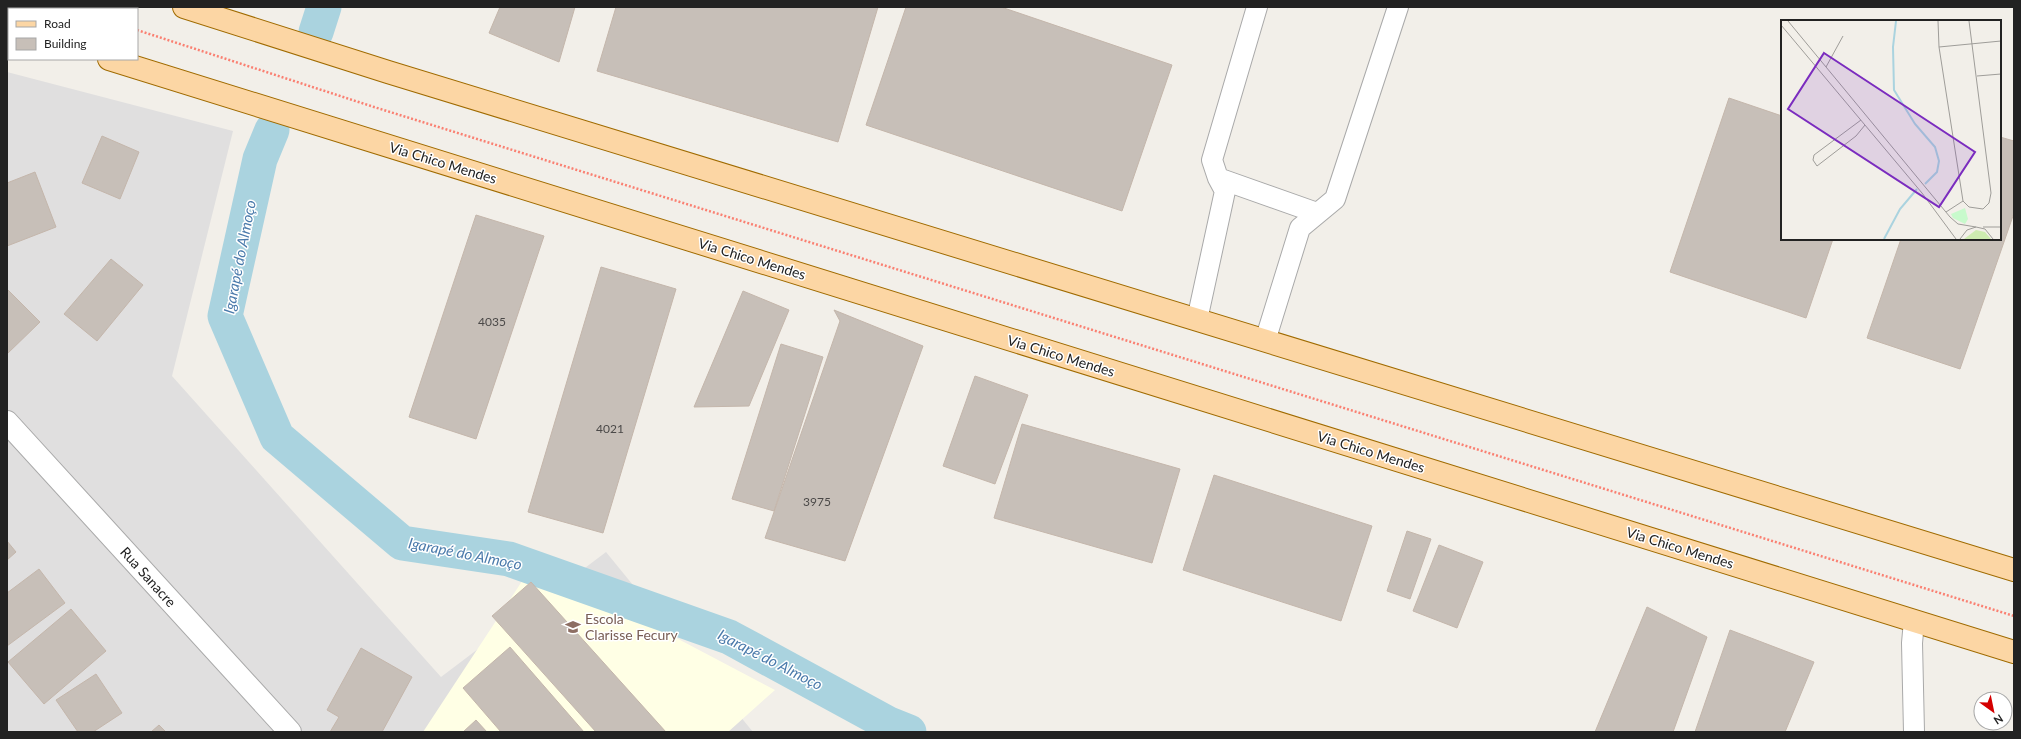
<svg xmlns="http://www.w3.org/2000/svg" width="2021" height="739" viewBox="0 0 2021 739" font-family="Lato,sans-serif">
	<rect width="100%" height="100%" fill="#f2efe9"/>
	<path fill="#e0dfdf" d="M7,72l226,59 -61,245 269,301 165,-125 147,180h-746z"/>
	<path fill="#ffffe5" d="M534,563l241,127 -47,42h-305z"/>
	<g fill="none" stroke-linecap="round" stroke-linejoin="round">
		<path stroke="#aad3df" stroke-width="35" d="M316,32l8,-25
			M272,130l-12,29 -35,157 52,121 125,106 107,16 220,78 160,87 20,8"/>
	</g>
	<path fill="#c7bfb8" stroke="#c4b6ab" d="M500,7h75l-16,55 -70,-29z
		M616,7h262l-40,135 -241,-71z
		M906,7h95l171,58 -50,146 -256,-86z
		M1729,98l53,18v123h51l-27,79 -136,-46z
		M102,136l37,16 -19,47 -38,-16z
		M2000,137l14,4v72l-54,156 -93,-31 34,-99h99z
		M35,172l21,55 -49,19v-63z
		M476,215l68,21 -68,203 -67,-22z
		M111,259l32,26 -46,56 -33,-27z
		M601,267l75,22 -73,244 -75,-21z
		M7,289l33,33 -33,32z
		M743,291l46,19 -40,96 -55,1z
		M834,310l89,36 -78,215 -80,-23 75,-217z
		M781,344l42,13 -49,154 -42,-12z
		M975,376l53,19 -33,89 -52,-18z
		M1022,424l158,45 -28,94 -158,-45z
		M1214,475l158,51 -31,95 -158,-51z
		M1407,531l24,8 -21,60 -23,-8z
		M7,541l9,11 -9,8z
		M1439,545l44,17 -26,66 -44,-17z
		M39,569l26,34 -58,43v-53z
		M531,582l135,150h-70l-104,-116z
		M1647,607l60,30 -34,95h-78z
		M71,609l35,42 -62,53 -36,-42z
		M1730,630l84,32 -29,70h-90z
		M510,647l74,85h-83l-38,-44z
		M361,648l51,29 -30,55h-52l9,-15 -12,-7z
		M96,674l26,39 -29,19h-15l-22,-32z
		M476,720l11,12h-24z
		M159,725l7,7h-15z"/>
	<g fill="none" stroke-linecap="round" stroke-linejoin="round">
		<g stroke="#a9a9a9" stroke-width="22">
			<path id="lane" d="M1218,178l99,35
				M1197,320l28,-129 -7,-13 -6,-18 45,-153
				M1265,341l35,-113 35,-29 63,-192
				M1914,621l-2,22 2,89"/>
		</g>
		<g stroke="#a9a9a9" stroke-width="24">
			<path id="street" d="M7,422l283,310"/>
		</g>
		<g stroke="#a06b00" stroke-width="24">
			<path id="primary" d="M184,7l204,65 1626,498
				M7,27l2,1
				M109,59l1905,593"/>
		</g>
		<path stroke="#fa8072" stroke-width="2.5" stroke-dasharray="2 2" stroke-linecap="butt" d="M66,7l6,2
			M137,30l237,77 1640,509"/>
		<use href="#lane" stroke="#fff" stroke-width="20"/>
		<use href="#street" stroke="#fff" stroke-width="22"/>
		<use href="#primary" stroke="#fcd6a4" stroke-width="22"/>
	</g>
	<defs>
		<g id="school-bare" transform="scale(1.2)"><path d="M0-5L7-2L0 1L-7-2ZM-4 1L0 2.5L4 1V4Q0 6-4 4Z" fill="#8d6e63" stroke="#fff" stroke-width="2.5" paint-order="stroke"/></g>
	</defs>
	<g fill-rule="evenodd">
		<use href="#school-bare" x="573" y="627"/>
	</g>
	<g text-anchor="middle" stroke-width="3" stroke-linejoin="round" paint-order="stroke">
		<g font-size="12" fill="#4b4948">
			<text x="492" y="326">4035</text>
			<text x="610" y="433">4021</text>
			<text x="817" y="506">3975</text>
		</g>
		<g font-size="14" fill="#222" stroke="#fff">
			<text transform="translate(443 163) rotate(17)" y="5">Via Chico Mendes</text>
			<text transform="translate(752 259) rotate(17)" y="5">Via Chico Mendes</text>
			<text transform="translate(1061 356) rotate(17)" y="5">Via Chico Mendes</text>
			<text transform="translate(1371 452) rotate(17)" y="5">Via Chico Mendes</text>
			<text transform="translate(1680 548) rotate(17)" y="5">Via Chico Mendes</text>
			<text transform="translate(148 577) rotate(48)" y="5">Rua Sanacre</text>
		</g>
		<g font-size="14" fill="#785e54" stroke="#fff" text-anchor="start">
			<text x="585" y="624">Escola<tspan x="585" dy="16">Clarisse Fecury</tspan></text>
		</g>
		<g font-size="15" font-style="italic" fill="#4a7aab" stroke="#fff">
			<text transform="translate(240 257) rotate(-79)" y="5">Igarapé do Almoço</text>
			<text transform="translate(465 554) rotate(11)" y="5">Igarapé do Almoço</text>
			<text transform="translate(770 660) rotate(27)" y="5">Igarapé do Almoço</text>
		</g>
	</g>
	<g transform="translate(1781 20)">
		<rect width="220" height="220" fill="#f2efe9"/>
		<path d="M195,210l9,2 6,7h-27z" fill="#cdebb0"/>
		<path d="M184,188l3,11 -3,5 -12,-6 -2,-4z" fill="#c8facc"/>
		<path fill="none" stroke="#aad3df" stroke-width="2" d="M115,1l-3,26 1,43 21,34 20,23 4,14 -2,11 -12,12M103,219l16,-30 17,-20"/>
		<path fill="none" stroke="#9f9d99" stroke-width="1" d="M7,1l162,196 8,7 18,3M157,1l1,26 24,154 -17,11M0,5l141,168 34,46M158,27l62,-6M45,47l17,-31M196,56l24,-2M80,100l-47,35 -1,5 4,6 39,-30 9,-11M182,181l6,6 14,2 6,-6 2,-10 -22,-172M202,207h18M179,219l7,-9 9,-3 9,2 8,10"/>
		<path fill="#7b2cbf" fill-opacity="0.15" stroke="#7b2cbf" stroke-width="2" d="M43,33l151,99 -36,55 -151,-98z"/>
		<rect width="220" height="220" fill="none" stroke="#222" stroke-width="2"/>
	</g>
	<rect width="2021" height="739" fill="none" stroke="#222222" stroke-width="16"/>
	<rect x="8" y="8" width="130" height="52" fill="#ffffff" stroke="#a7a7a7"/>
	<rect x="16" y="21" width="20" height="6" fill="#fcd6a4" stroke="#a7a7a7"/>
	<text x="44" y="28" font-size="12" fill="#222222">Road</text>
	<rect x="16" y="38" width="20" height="12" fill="#c7bfb8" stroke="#a7a7a7"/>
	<text x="44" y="48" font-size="12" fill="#222222">Building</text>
	<g transform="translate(1993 711) rotate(147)"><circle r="19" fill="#ffffff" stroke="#a7a7a7"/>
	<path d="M0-3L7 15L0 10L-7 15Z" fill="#d40000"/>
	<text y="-6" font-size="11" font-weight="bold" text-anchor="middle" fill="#222222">N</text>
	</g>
</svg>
